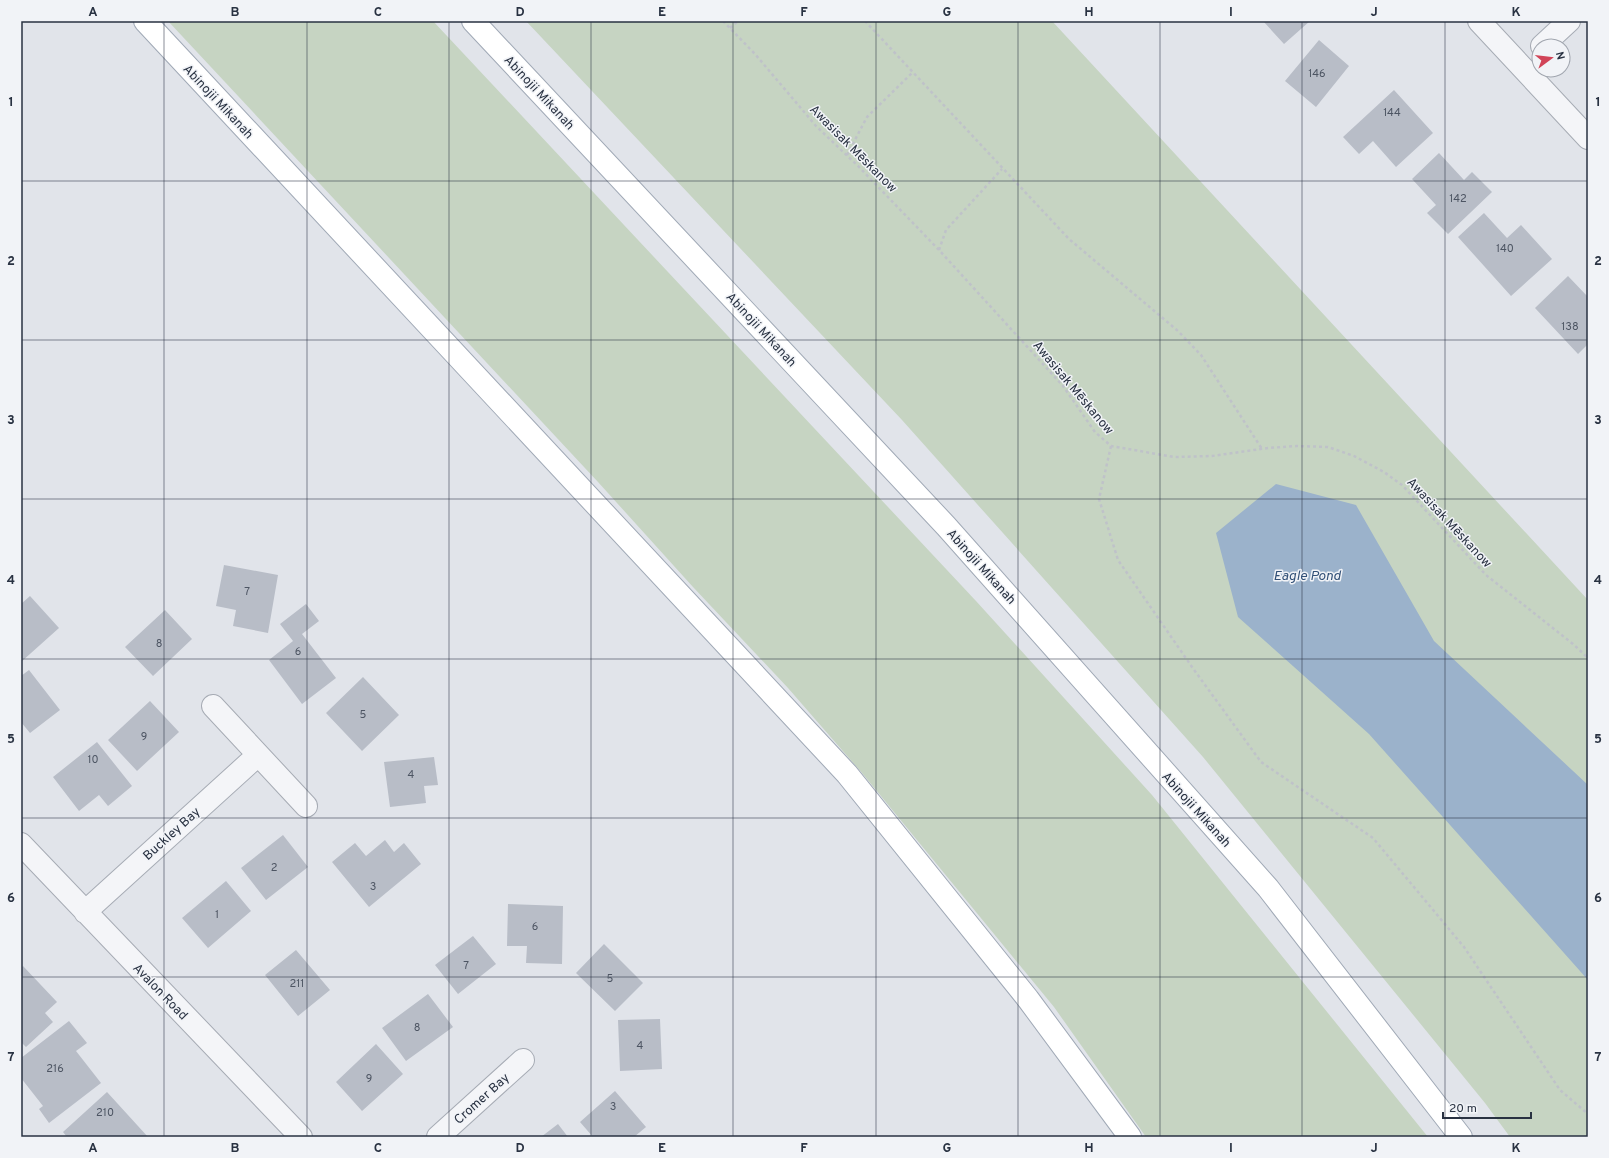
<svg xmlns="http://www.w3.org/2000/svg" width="1609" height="1158" viewBox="0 0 1609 1158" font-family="Overpass,sans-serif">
	<rect width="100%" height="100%" fill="#e1e4ea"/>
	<path fill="#c6d4c2" d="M168,21h265l543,580 176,194 276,342h-282l-92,-130 -192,-234 -74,-85 -95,-101 -95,-105z
		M526,21h526l536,579v537h-78l-25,-34 -282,-346 -301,-337z"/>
	<path fill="#9bb2cb" d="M1276,484l80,21 78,136 154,144v195l-219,-246 -131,-117 -22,-84z"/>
	<path fill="#b8bdc7" d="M1263,21h47l-26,23z
		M1319,40l30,26 -33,41 -31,-26z
		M1394,90l39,43 -37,34 -23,-26 -14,13 -16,-17z
		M1439,153l25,27 8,-8 20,20 -44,42 -21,-21 9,-8 -24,-26z
		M1484,213l23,25 14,-13 31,34 -41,37 -53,-59z
		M1568,276l20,21v47l-10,10 -43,-46z
		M224,565l54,10 -10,58 -35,-7 3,-16 -20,-4z
		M30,596l29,32 -38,34v-58z
		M306,604l13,17 -17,13 34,44 -34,26 -33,-44 24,-19 -13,-17z
		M165,610l27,29 -39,37 -28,-29z
		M29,670l31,40 -30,23 -9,-11v-46z
		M363,677l36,38 -37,36 -36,-38z
		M150,701l29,31 -42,39 -29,-31z
		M97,742l35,44 -24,20 -9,-11 -20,16 -26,-34z
		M434,757l4,28 -14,1 2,17 -36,4 -6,-45z
		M283,835l25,32 -42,33 -25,-32z
		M385,840l9,12 10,-9 17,21 -52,43 -37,-45 23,-19 11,13z
		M226,881l25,30 -43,37 -26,-30z
		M508,904l55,2 -1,58 -36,-1 1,-17h-20z
		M473,936l23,28 -38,30 -23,-29z
		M604,944l39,39 -28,28 -39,-38z
		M296,950l34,40 -32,26 -33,-41z
		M23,966l34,36 -12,11 8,9 -27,25 -5,-5v-74z
		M428,994l25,33 -47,34 -24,-33z
		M660,1019l2,50 -42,2 -2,-51z
		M69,1021l18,22 -11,8 25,32 -52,40 -10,-14 4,-3 -22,-28v-20z
		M376,1044l27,30 -41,37 -26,-29z
		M615,1091l31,36 -12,10h-41l-13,-15z
		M107,1092l41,45h-81l-4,-5z
		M558,1124l10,13h-27z"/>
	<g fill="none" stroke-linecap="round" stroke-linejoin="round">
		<g stroke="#a6abb4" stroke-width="24">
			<path id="minor" d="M1479,21l109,117
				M1542,46l27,-25
				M213,706l93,100
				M21,844l280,293
				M85,912l173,-157
				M438,1137l85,-77"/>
		</g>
		<g stroke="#a0a9b6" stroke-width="24">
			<path id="primary" d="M145,21l702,753 181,225 102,138
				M473,21l473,505 322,362 193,249"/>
		</g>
		<path stroke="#bfc2c9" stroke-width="2.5" stroke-dasharray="3 3" stroke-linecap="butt" d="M723,21l32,33 61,72 42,40 81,84 124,136 32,46 16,14 63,11 38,-1 56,-8 29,-2 31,1 26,9 30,16 18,13 84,90 87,69 15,14
			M865,21l204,218 109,92 23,24 61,94
			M730,28l8,-7
			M847,155l20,-38 46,-45
			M939,250l7,-20 56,-61
			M1111,446l-12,53 19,61 74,107 69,95 112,76 91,109 96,143 28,24"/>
		<use href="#minor" stroke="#f4f5f8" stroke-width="22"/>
		<use href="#primary" stroke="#fff" stroke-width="22"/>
	</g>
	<path fill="none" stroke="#293242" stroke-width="1" stroke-opacity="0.55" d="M164,21v1116M307,21v1116M449,21v1116M591,21v1116M733,21v1116M876,21v1116M1018,21v1116M1160,21v1116M1302,21v1116M1445,21v1116M21,181h1567M21,340h1567M21,499h1567M21,659h1567M21,818h1567M21,977h1567"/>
	<g text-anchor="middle" stroke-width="3" stroke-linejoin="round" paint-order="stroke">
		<g font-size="11" fill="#4d5563">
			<text x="1317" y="77">146</text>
			<text x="1392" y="116">144</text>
			<text x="1458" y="202">142</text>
			<text x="1505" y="252">140</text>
			<text x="1570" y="330">138</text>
			<text x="247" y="595">7</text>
			<text x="159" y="647">8</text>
			<text x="298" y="655">6</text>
			<text x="363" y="718">5</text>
			<text x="144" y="740">9</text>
			<text x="93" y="763">10</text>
			<text x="411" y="778">4</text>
			<text x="274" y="871">2</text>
			<text x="373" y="890">3</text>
			<text x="217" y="918">1</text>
			<text x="535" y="930">6</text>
			<text x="466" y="969">7</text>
			<text x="610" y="982">5</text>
			<text x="297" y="987">211</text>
			<text x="417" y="1031">8</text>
			<text x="640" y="1049">4</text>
			<text x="55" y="1072">216</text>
			<text x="369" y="1082">9</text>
			<text x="613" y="1110">3</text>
			<text x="105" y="1116">210</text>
		</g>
		<g font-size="13" fill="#293242" stroke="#f1f3f7">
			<text transform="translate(540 92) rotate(47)" y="5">Abinojii Mikanah</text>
			<text transform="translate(219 101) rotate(47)" y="5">Abinojii Mikanah</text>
			<text transform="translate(854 148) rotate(45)" y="5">Awasisak Mēskanow</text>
			<text transform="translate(762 329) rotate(47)" y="5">Abinojii Mikanah</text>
			<text transform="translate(1074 387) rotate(50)" y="5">Awasisak Mēskanow</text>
			<text transform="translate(1450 522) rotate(47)" y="5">Awasisak Mēskanow</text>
			<text transform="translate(982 566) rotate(48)" y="5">Abinojii Mikanah</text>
			<text transform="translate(1197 809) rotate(48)" y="5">Abinojii Mikanah</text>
			<text transform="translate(171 833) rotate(-42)" y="5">Buckley Bay</text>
			<text transform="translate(161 991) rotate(46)" y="5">Avalon Road</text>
			<text transform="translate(481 1098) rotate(-42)" y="5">Cromer Bay</text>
		</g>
		<g font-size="14" font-style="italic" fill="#325077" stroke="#f1f3f7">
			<text x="1307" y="580">Eagle Pond</text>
		</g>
	</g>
	<rect width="1609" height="1158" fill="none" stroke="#f1f3f7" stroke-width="44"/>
	<g transform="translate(1551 58) rotate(75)"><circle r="19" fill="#f1f3f7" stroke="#a1a6af"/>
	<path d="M0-3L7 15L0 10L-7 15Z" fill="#d14458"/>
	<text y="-6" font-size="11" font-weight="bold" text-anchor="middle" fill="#293242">N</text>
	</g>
	<path d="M1443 1112v6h88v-6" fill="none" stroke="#293242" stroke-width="2"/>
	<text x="1449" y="1112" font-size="12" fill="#293242" stroke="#f1f3f7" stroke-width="3" paint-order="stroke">20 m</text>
	<rect x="22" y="22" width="1565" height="1114" fill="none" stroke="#293242" stroke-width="1.5"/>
	<g font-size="13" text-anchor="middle" font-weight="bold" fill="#293242">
		<text x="93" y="16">A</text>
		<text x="235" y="16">B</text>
		<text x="378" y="16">C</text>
		<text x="520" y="16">D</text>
		<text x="662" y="16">E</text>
		<text x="804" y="16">F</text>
		<text x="947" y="16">G</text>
		<text x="1089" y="16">H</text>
		<text x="1231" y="16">I</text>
		<text x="1374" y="16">J</text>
		<text x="1516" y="16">K</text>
		<text x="11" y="106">1</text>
		<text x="1598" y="106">1</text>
		<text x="11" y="265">2</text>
		<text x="1598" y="265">2</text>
		<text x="11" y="424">3</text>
		<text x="1598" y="424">3</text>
		<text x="11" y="584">4</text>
		<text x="1598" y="584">4</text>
		<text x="11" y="743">5</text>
		<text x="1598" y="743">5</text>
		<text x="11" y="902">6</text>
		<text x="1598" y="902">6</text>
		<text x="11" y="1061">7</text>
		<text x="1598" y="1061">7</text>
		<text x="93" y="1152">A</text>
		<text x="235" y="1152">B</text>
		<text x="378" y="1152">C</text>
		<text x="520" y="1152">D</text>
		<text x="662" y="1152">E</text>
		<text x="804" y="1152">F</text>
		<text x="947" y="1152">G</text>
		<text x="1089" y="1152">H</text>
		<text x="1231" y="1152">I</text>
		<text x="1374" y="1152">J</text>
		<text x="1516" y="1152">K</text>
	</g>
</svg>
